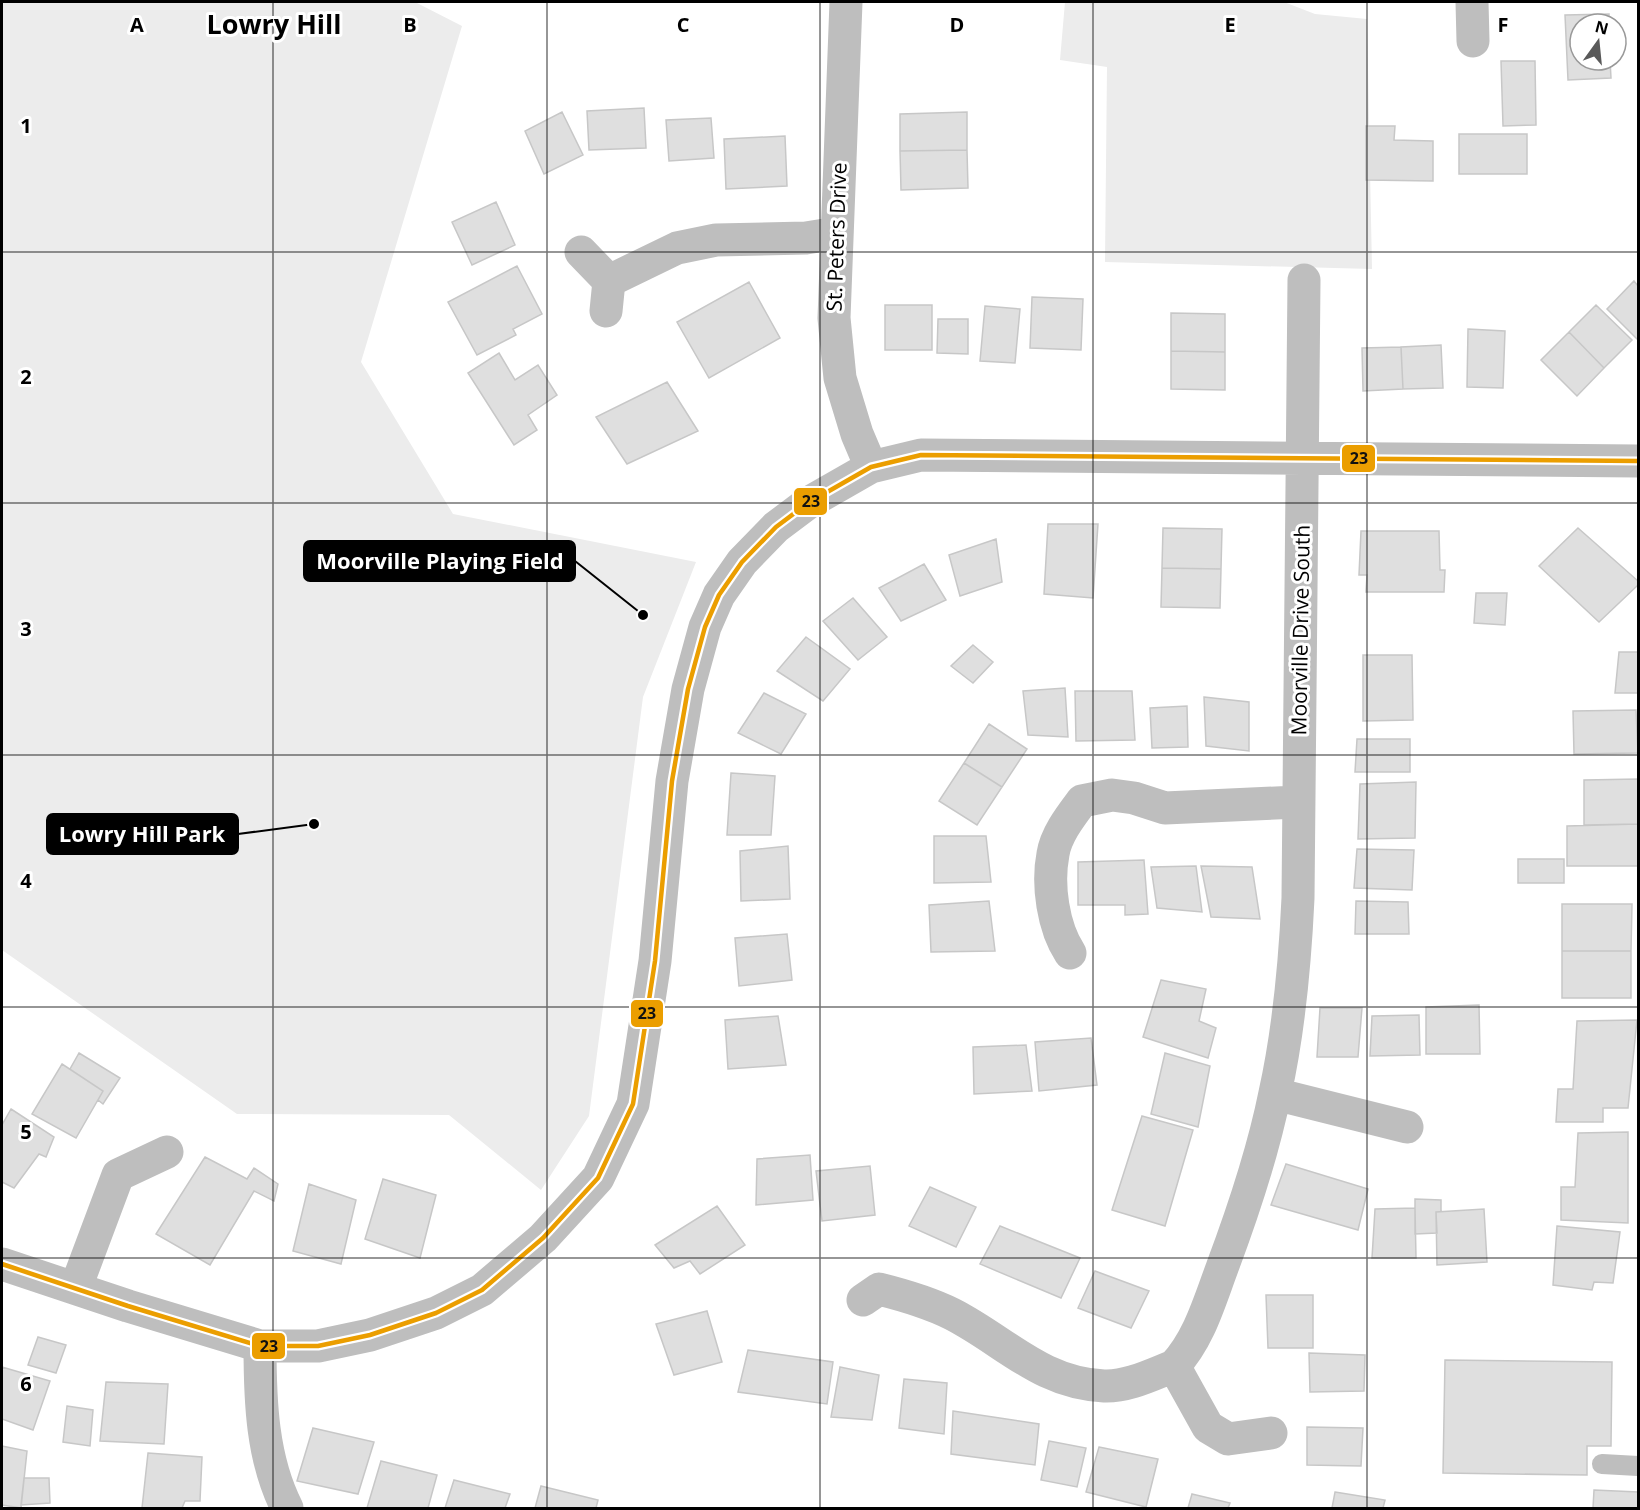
<svg xmlns="http://www.w3.org/2000/svg" width="1640" height="1510" viewBox="0 0 1640 1510" font-family="'Open Sans',sans-serif">
	<rect width="100%" height="100%" fill="#fff"/>
	<path fill="#ececec" d="M2,2h413l47,24 -101,336 92,152 243,48 -53,135 -54,419 -48,74 -92,-75 -212,-1 -235,-164z
		M1065,2h219l31,12 52,5 5,250 -267,-7 2,-195 -47,-7z"/>
	<path fill="#dfdfdf" stroke="#c7c7c7" stroke-width="1.5" d="M1609,14v10h-29v36h30l1,18 -43,2 -3,-65z
		M1501,61h34l1,64 -33,1z
		M644,108l2,40 -57,2 -2,-39z
		M562,112l21,43 -39,19 -19,-43z
		M967,112v38l-67,1v-37z
		M711,118l3,40 -45,3 -3,-41z
		M1366,126h29l-1,14 39,1v40l-67,-1z
		M1459,134h68v40h-68z
		M785,136l2,50 -61,3 -2,-50z
		M967,150l1,38 -67,2 -1,-39z
		M496,202l19,43 -43,20 -20,-43z
		M517,266l25,48 -29,15 3,6 -39,20 -29,-53z
		M1634,281l4,5v54l-31,-31z
		M749,282l31,56 -71,40 -32,-56z
		M1032,297l51,2 -2,51 -51,-2z
		M885,305h47v45h-47z
		M1596,305l36,35 -28,28 -35,-36z
		M985,306l35,3 -5,54 -35,-2z
		M1171,313l54,1v38l-54,-1z
		M938,319h30v35l-31,-1z
		M1468,329l37,2 -2,57 -36,-1z
		M1569,332l35,36 -27,28 -36,-36z
		M1441,345l2,43 -40,1 -2,-42z
		M1401,347l2,42 -40,2 -1,-43z
		M1171,351l54,1v38l-54,-1z
		M499,353l16,27 23,-15 19,30 -29,20 9,15 -23,15 -46,-72z
		M667,382l31,49 -71,33 -31,-47z
		M1048,524h50l-5,74 -49,-4z
		M1163,528l59,1 -1,40 -59,-1z
		M1578,528l60,53v4l-39,37 -60,-56z
		M1361,531h78l1,39h5l-1,22h-78l1,-17h-8z
		M996,539l6,43 -42,14 -11,-41z
		M924,564l22,36 -45,21 -22,-33z
		M1162,568l59,1 -1,39 -59,-1z
		M1476,593h31l-2,32 -31,-2z
		M853,598l34,39 -29,23 -35,-39z
		M806,637l44,32 -27,32 -46,-30z
		M973,645l20,17 -20,21 -22,-17z
		M1619,652h19v41h-23z
		M1363,655h49l1,65 -50,1z
		M1065,688l3,49 -40,-2 -5,-44z
		M1075,691h57l3,49 -59,1z
		M764,693l42,21 -25,40 -43,-21z
		M1204,697l45,5v49l-43,-5z
		M1187,706l1,41 -36,1 -2,-40z
		M1636,710l2,43 -64,1 -1,-43z
		M989,724l38,25 -25,38 -38,-24z
		M1357,739h53v33h-55z
		M964,763l38,24 -25,38 -38,-24z
		M731,773l44,3 -4,59h-44z
		M1638,779v45l-54,1v-45z
		M1416,782l-1,56 -57,1 2,-55z
		M1638,824v42h-71v-40z
		M934,836h52l5,46 -57,1z
		M788,846l2,53 -49,2 -1,-50z
		M1357,849l57,1 -2,40 -58,-2z
		M1518,859h46v24h-46z
		M1144,860l4,54 -23,1v-10h-47v-43z
		M1196,866l6,46 -45,-4 -6,-41z
		M1201,866l51,1 8,52 -49,-2z
		M989,901l6,50 -64,1 -2,-47z
		M1356,901l52,1 1,32h-54z
		M1562,904h70l-1,47h-69z
		M787,934l5,46 -53,6 -4,-48z
		M1562,951h69v47h-69z
		M1161,980l45,9 -7,32 17,7 -8,30 -65,-21z
		M1479,1005l1,49h-54v-47z
		M1320,1008h42l-4,49h-41z
		M1419,1015l1,40 -50,1 2,-40z
		M778,1016l8,49 -58,4 -3,-49z
		M1637,1020l-9,88h-25v14h-47l2,-33h15l4,-68z
		M1091,1038l6,47 -58,6 -4,-49z
		M1026,1045l6,46 -58,3 -1,-47z
		M79,1053l41,25 -17,26 -5,-4 5,-9 -33,-22z
		M1165,1053l45,13 -12,61 -47,-13z
		M62,1064l41,27 -27,47 -44,-24z
		M11,1109l43,28 -8,20 -7,-3 -25,34 -12,-6v-57z
		M1142,1116l51,14 -28,96 -53,-16z
		M1628,1132v91l-67,-3v-33h14l3,-54z
		M810,1155l3,45 -57,5 1,-46z
		M205,1157l42,22 7,-11 24,16 -4,17 -20,-10 -44,74 -54,-31z
		M1286,1164l82,25 -10,41 -87,-25z
		M870,1166l5,49 -53,6 -6,-50z
		M383,1179l53,16 -16,63 -55,-19z
		M309,1184l47,16 -15,64 -48,-13z
		M930,1187l46,20 -20,40 -47,-21z
		M1415,1199l26,1v12h-5l1,21 -22,1z
		M717,1206l28,39 -45,29 -10,-13 -16,7 -19,-23z
		M1415,1208l1,50h-44l3,-49z
		M1484,1209l3,53 -50,3 -1,-53z
		M1000,1226l80,32 -19,40 -81,-34z
		M1557,1226l63,6 -7,51 -19,-1 -2,8 -39,-5z
		M1095,1271l54,20 -18,37 -53,-20z
		M1266,1295h47v53h-45z
		M707,1311l15,51 -48,13 -18,-51z
		M38,1337l28,8 -10,28 -28,-8z
		M748,1350l85,12 -6,42 -89,-12z
		M1309,1353l56,2 -1,36 -54,1z
		M1445,1360l167,2 -1,84h-24v29l-144,-2z
		M2,1367l48,14 -17,49 -31,-11z
		M840,1367l39,8 -7,45 -41,-3z
		M904,1379l43,4 -3,51 -45,-6z
		M106,1382l62,2 -4,60 -64,-3z
		M67,1406l26,4 -3,36 -27,-4z
		M953,1411l86,13 -4,41 -84,-11z
		M1307,1427l56,1 -2,38 -54,-1z
		M313,1428l61,14 -16,52 -61,-13z
		M1049,1441l37,7 -9,39 -36,-7z
		M2,1446l25,5 -6,57 -19,-3z
		M1099,1447l59,12 -12,48 -60,-15z
		M148,1453l54,4 -2,44h-15l-3,7h-40z
		M381,1461l56,14 -9,33h-61z
		M24,1478h25l1,25 -29,2z
		M454,1480l56,14 -5,14h-60z
		M541,1486l57,14 -2,8h-61z
		M1594,1490l44,2v16h-45z
		M1335,1492l50,8 -2,8h-51z
		M1192,1494l38,9 -2,5h-40z"/>
	<g fill="none" stroke-linecap="round" stroke-linejoin="round">
		<path stroke="#bebebe" stroke-width="20" d="M1602,1464l36,2"/>
		<path stroke="#bebebe" stroke-width="33" d="M846,2l-12,316 6,60 17,56 14,33
			M1472,2l1,39
			M581,252l28,29 68,-33 39,-8 90,-2 31,-5
			M606,311l3,-30
			M1070,953c-17,-26 -23,-68 -17,-99 3,-19 17,-37 29,-53l30,-6 22,3 31,10 132,-6
			M1275,1094l132,33
			M2,1264l126,42 132,40h58l52,-11 66,-22 46,-23 61,-52 55,-60 35,-74 22,-143 17,-180 16,-92 17,-62 14,-32 23,-33 34,-35 32,-24 63,-36 50,-12 717,6
			M76,1287l42,-112 49,-23
			M863,1300l16,-11c24,6 51,14 73,25 53,27 88,69 152,72 24,1 49,-12 70,-20
			M260,1346c0,55 2,113 27,162
			M1271,1433l-43,6 -20,-12 -34,-61c25,-27 35,-63 48,-98 21,-56 41,-115 53,-175 14,-63 20,-130 23,-195l6,-618"/>
		<g stroke="#fff" stroke-width="9">
			<path id="bus-1" d="M2,1264l126,42 132,40h58l52,-11 66,-22 46,-23 61,-52 55,-60 35,-74 22,-143 17,-180 16,-92 17,-62 14,-32 23,-33 34,-35 32,-24 63,-36 50,-12 717,6"/>
		</g>
		<use href="#bus-1" stroke="#eb9e00" stroke-width="4.5"/>
	</g>
	<path fill="none" stroke="#000" stroke-width="1.5" stroke-opacity="0.55" d="M273,2v1506M547,2v1506M820,2v1506M1093,2v1506M1367,2v1506M2,252h1636M2,503h1636M2,755h1636M2,1007h1636M2,1258h1636"/>
	<g text-anchor="middle" stroke-width="6" stroke-linejoin="round" paint-order="stroke">
		<g font-size="21" fill="#000" stroke="#fff">
			<text transform="translate(837 237) rotate(-88)" y="7">St. Peters Drive</text>
			<text transform="translate(1301 630) rotate(-89)" y="7">Moorville Drive South</text>
		</g>
		<g font-size="27" font-weight="bold" fill="#000" stroke="#fff">
			<text x="274" y="34">Lowry Hill</text>
		</g>
	</g>
	<g font-size="20" text-anchor="middle" font-weight="bold" fill="#000" stroke="#fff" stroke-width="6" stroke-linejoin="round" paint-order="stroke">
		<text x="137" y="32">A</text>
		<text x="410" y="32">B</text>
		<text x="683" y="32">C</text>
		<text x="957" y="32">D</text>
		<text x="1230" y="32">E</text>
		<text x="1503" y="32">F</text>
		<text x="26" y="133">1</text>
		<text x="26" y="384">2</text>
		<text x="26" y="636">3</text>
		<text x="26" y="888">4</text>
		<text x="26" y="1139">5</text>
		<text x="26" y="1391">6</text>
	</g>
	<path fill="none" stroke="#000" stroke-width="2" d="M643 615L575 561M314 824L238 834"/>
	<g fill="#000" stroke="#fff" stroke-width="2">
		<circle cx="643" cy="615" r="6"/>
		<circle cx="314" cy="824" r="6"/>
	</g>
	<g fill="#000" stroke="#000" stroke-width="2">
		<rect x="304" y="541" width="271" height="40" rx="6"/>
		<rect x="47" y="814" width="191" height="40" rx="6"/>
	</g>
	<g font-size="22" text-anchor="middle" font-weight="bold" fill="#fff">
		<text x="440" y="569">Moorville Playing Field</text>
		<text x="142" y="842">Lowry Hill Park</text>
	</g>
	<g stroke="#fff" stroke-width="2">
		<rect x="1341" y="444" width="35" height="29" rx="6" fill="#eb9e00"/>
		<rect x="793" y="487" width="35" height="29" rx="6" fill="#eb9e00"/>
		<rect x="630" y="999" width="34" height="29" rx="6" fill="#eb9e00"/>
		<rect x="251" y="1332" width="35" height="28" rx="6" fill="#eb9e00"/>
	</g>
	<g font-size="16" text-anchor="middle" font-weight="bold" fill="#111">
		<text x="1359" y="464">23</text>
		<text x="811" y="507">23</text>
		<text x="647" y="1019">23</text>
		<text x="269" y="1352">23</text>
	</g>
	<rect width="1640" height="1510" fill="none" stroke="#000000" stroke-width="6"/>
	<g transform="translate(1598 42) rotate(15)"><circle r="28" fill="#ffffff" stroke="#999999" stroke-width="1.5"/>
	<path d="M0-4.5L10 22L0 15L-10 22Z" fill="#595959"/>
	<text y="-9" font-size="16" font-weight="bold" text-anchor="middle" fill="#000000">N</text>
	</g>
</svg>
